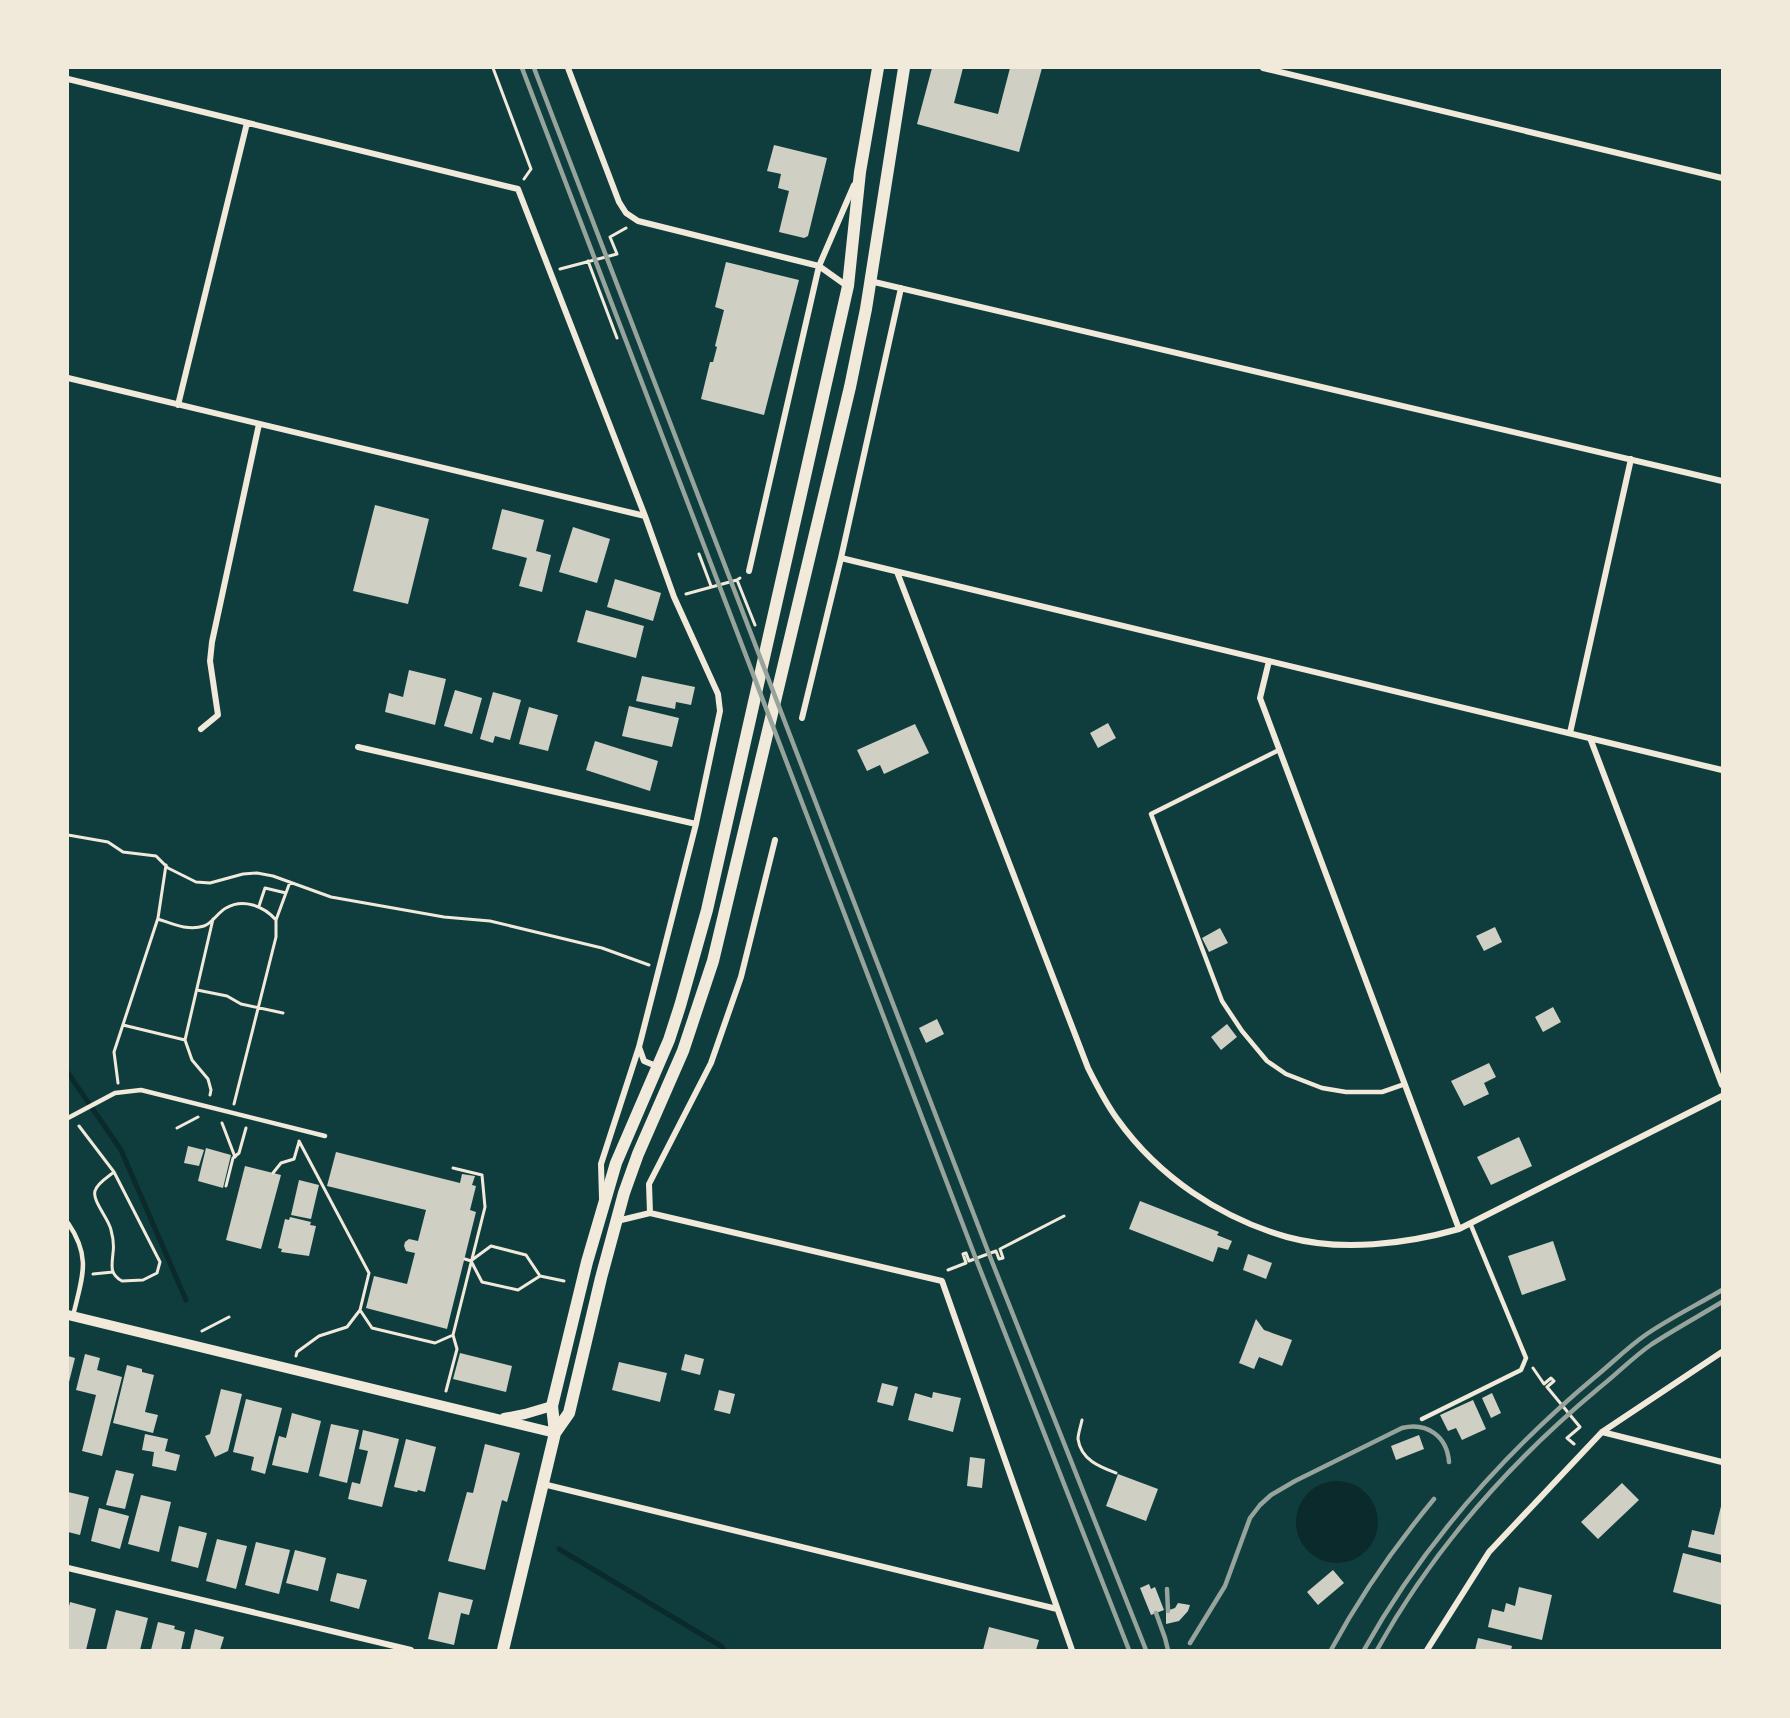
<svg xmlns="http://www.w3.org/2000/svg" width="1790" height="1718" viewBox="0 0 1790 1718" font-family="Karla,sans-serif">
	<rect width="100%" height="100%" fill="#0f3d3e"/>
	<path fill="#0a2a2b" d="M1296 1522a41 41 0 1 1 82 0a41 41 0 1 1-82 0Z"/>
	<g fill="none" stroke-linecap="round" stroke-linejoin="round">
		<path stroke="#0a2a2b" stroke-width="5" d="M68,1073l53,77 65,150
			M559,1549l162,97 3,4"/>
	</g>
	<path fill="#cfcfc3" d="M932,68h31l-9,35 44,11 12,-46h32l-23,84 -102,-28z
		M774,145l53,13 -19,78 -4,2 -25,-6 10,-41 -11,-3 3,-14 -14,-3z
		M726,262l73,18 -35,135 -63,-16 9,-37h3l4,-15 -2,-1 9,-36 -9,-3z
		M375,505l54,14 -21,85 -55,-13z
		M502,509l42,11 -8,31 15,4 -9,37 -23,-6 8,-28 -35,-9z
		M573,527l37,12 -13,44 -38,-11z
		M615,579l46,14 -8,28 -46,-14z
		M586,610l58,16 -8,32 -59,-16z
		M409,670l37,9 -11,46 -50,-13 4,-19 14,4z
		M642,676l53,11 -4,18 -15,-3 -1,7 -39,-8z
		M455,690l27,8 -10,36 -28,-8z
		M493,692l28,8 -11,40 -15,-4 -2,7 -13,-4z
		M629,706l50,12 -7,29 -50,-11z
		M529,707l29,8 -10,36 -29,-7z
		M1108,723l8,15 -18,10 -8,-15z
		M915,724l14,29 -45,21 -4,-9 -13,6 -10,-21z
		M595,741l63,20 -8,30 -64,-21z
		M1495,927l7,15 -18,9 -8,-15z
		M1220,928l8,15 -19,9 -7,-14z
		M1553,1007l8,15 -18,10 -8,-15z
		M937,1019l7,15 -18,9 -7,-15z
		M1227,1024l10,13 -16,13 -10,-13z
		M1489,1063l7,14 -12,6 5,11 -25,12 -13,-25z
		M1519,1137l13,29 -41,19 -14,-28z
		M188,1146l16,4 -5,16 -15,-3z
		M206,1148l25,7 -8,33 -25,-7z
		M336,1152l124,31 2,-9 13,2 -3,9 4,1 -6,24 6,2 -29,117 -81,-21 8,-32 33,8 8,-31 -9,-2 -2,-5 1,-4 4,-3 9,2 8,-31 -99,-24z
		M245,1166l36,9 -20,74 -35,-9z
		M299,1180l20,5 -8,34 -20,-4z
		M1140,1201l79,31 -2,3 15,6 -4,9 -10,-3 -5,15 -84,-33z
		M290,1217l21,5 -1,3 6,1 -7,30 -28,-4 1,-3 -4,-1 7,-29 4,1z
		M1553,1241l13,39 -44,15 -14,-39z
		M1248,1254l24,9 -6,16 -23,-9z
		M1256,1319l8,11 28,10 -10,26 -23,-9 -5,12 -15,-6z
		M460,1353l52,13 -6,26 -53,-13z
		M85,1354l15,4 -3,12 25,7 -20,79 -20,-5 14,-56 -20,-5z
		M685,1354l19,5 -4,16 -19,-5z
		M68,1356l7,2 -7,28z
		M619,1362l48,11 -7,29 -48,-12z
		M127,1365l15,4v3l12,3 -9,37 13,3 -5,18 -40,-10z
		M882,1383l16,4 -5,19 -16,-4z
		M221,1389l21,5 -14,57 -13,6 -10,-21 5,-2z
		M719,1390l16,4 -5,20 -16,-4z
		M933,1392l28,6 -8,34 -45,-12 7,-27 17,5z
		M1492,1393l9,20 -10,5 -9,-20z
		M246,1399l36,9 -17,66 -14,-4 3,-13 -21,-5z
		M1473,1400l13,29 -24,11 -6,-12 -8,3 -8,-16z
		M292,1413l29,8 -13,52 -36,-8 7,-29 7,2z
		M331,1424l28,6 -12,53 -28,-7z
		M363,1430l36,9 -17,68 -34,-8 4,-17 8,2 8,-33 -9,-2z
		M145,1434l23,5 -3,12 15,4 -4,16 -24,-5 2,-14 -12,-2z
		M1419,1435l5,14 -28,11 -5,-14z
		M406,1439l30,8 -11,45 -7,-2 -1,2 -23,-5z
		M485,1444l35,9 -13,49 -5,-2 -17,70 -37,-9 19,-69 6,1z
		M970,1457l15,2 -3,29 -15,-2z
		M116,1470l18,4 -9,35 -19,-4z
		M1118,1474l40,15 -12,32 -40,-15z
		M1622,1483l17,17 -41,39 -17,-17z
		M68,1492l21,5 -9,38 -12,-3z
		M141,1495l30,7 -12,50 -31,-8z
		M1722,1502v53l-34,-8 4,-17 22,5z
		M99,1508l30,8 -9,33 -29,-8z
		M179,1526l28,7 -9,35 -27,-7z
		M217,1539l30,7 -11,43 -30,-8z
		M256,1542l34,8 -11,44 -34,-9z
		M295,1550l31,8 -8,33 -32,-8z
		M1683,1553l39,10v42l-49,-13z
		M1333,1570l11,13 -26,22 -11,-13z
		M337,1573l30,7 -8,29 -29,-8z
		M1149,1584l2,5 4,-2 9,23 -13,5 -11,-27z
		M1519,1587l33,8 -10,45 -54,-13 4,-18 12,3 2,-9 9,3z
		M439,1592l34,8 -4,15 -8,-2 -7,32 -26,-6z
		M70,1602l26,7 -10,41h-18v-39z
		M1178,1603l12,2 -2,6 -9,10 -13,3v-13l9,-3z
		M116,1610l32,8 -8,32h-34z
		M158,1622l17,4 -1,3 11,3 -4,18h-30z
		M989,1627l50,13 -3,10h-53z
		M195,1629l29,8 -4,13h-30z
		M1478,1638l34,8 -1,4h-36z"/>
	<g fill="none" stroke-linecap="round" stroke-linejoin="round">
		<path stroke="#f1e9da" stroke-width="3" d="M493,68l38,101 -7,10
			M588,261l29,77
			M560,269l57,-15 -7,-17 16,-9
			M699,554l12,32
			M740,578l-3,2 18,45
			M686,594l51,-14
			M68,835l40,7 15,10 33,4 12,12 28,14 14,1 33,-9 14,-1 16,3 58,21 113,20 46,4 112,27 47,17
			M259,906l6,-18 21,5
			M158,919c15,5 30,12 46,7 9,-3 13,-13 22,-18 17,-10 38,-2 50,12
			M197,990l30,6 14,8 42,9
			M123,1025l62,15
			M118,1083l-4,-31 44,-134 8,-53
			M210,1095l1,-5 -3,-11 -16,-19 -7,-20 28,-121
			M234,1104l42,-167v-17l14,-38
			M222,1123l13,34
			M79,1126l35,46 46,90 -3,11 -14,7 -21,1c-13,-7 -10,-16 -9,-28 1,-7 0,-16 -2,-23 -2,-11 -19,-29 -16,-39 2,-8 13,-14 19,-19
			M177,1128l21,-11
			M273,1173l8,-10 13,-4 5,-17
			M226,1186l7,-28 6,-5 7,-25
			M465,1259l6,2 11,21 36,8 22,-14 24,5
			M472,1260l19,-14 35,9 14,21
			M948,1270l18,-7 -3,-9 3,-1 3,8 27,-10 3,8 4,-1 -3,-9 64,-33
			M93,1274l20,-2
			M360,1310l12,18 63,15 18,-8 32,-128 -3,-32 -29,-7
			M202,1331l27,-14
			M296,1356l1,-4 22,-16 28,-9 13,-17 9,-37 -70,-132
			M1533,1368l11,16 7,-6 3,3 -7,6 33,40 -13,11 7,6
			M446,1391l11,-42 -4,-14
			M1082,1420c-1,5 -4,14 -4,19 3,21 22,28 38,34"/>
		<path stroke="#f1e9da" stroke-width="4.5" d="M1279,750l-128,64 71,187 20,30 25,30 19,13 36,14 24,4h36l23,-8
			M68,1118l47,-25 26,-3 184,46
			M68,1223c24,35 14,54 5,93
			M1422,1419l99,-49 5,-12 -56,-135"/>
		<path stroke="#f1e9da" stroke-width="6" d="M568,68l51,134 7,11 12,8 181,45 28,20
			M1263,68l459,110
			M68,79l450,110 127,327 29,81 44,97 2,17 -24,113 -57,223 -38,117 1,34
			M870,281l852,200
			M68,378l577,138
			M178,405l69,-282
			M841,558l881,212
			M749,571l70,-305 35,-81
			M897,572l191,496c9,18 18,36 30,52 40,56 102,98 169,117 54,15 119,7 172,-8l263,-133
			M1269,661l-9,37 199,531
			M802,718l39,-160 60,-270
			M201,729l17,-14 -8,-54 2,-19 47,-218
			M1570,733l61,-274
			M1590,738l132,347
			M358,747l338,77
			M639,1047l5,14 12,5
			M650,1213l-1,-29 62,-121 30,-86 34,-137
			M617,1221l33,-8 292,68 130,369
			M1602,1432l120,30
			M543,1484l514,125
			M68,1568l343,82
			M1427,1650l62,-98 113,-120 120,-80"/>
		<path stroke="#f1e9da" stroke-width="10" d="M68,1315l487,118
			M504,1418l21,-4 27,-8"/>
		<path stroke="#f1e9da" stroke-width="12" d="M555,1433l-3,-27 35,-144 29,-99 53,-123 11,-34 27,-96 141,-624 12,-114 18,-104
			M503,1650l52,-217 14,-20 32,-135 23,-85 14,-39 45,-103 30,-90 137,-574 16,-78 38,-241"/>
		<path stroke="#97a49c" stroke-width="4.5" d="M522,68l454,1191 153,391
			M534,68l455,1186 157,396
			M1167,1589l1,22
			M1156,1613l9,25 3,12
			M1190,1643l35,-57 25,-68 10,-13 11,-10 24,-14 107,-53c25,-6 45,8 47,34
			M1331,1650c29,-54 64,-104 103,-151
			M1364,1650c59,-106 138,-195 231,-273 16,-13 32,-29 49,-41 24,-17 53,-31 78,-46
			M1377,1650c56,-101 133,-188 222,-262 18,-14 34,-31 53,-44 23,-15 47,-28 70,-42"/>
	</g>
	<rect width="1790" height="1718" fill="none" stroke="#f1e9da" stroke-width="138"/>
</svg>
